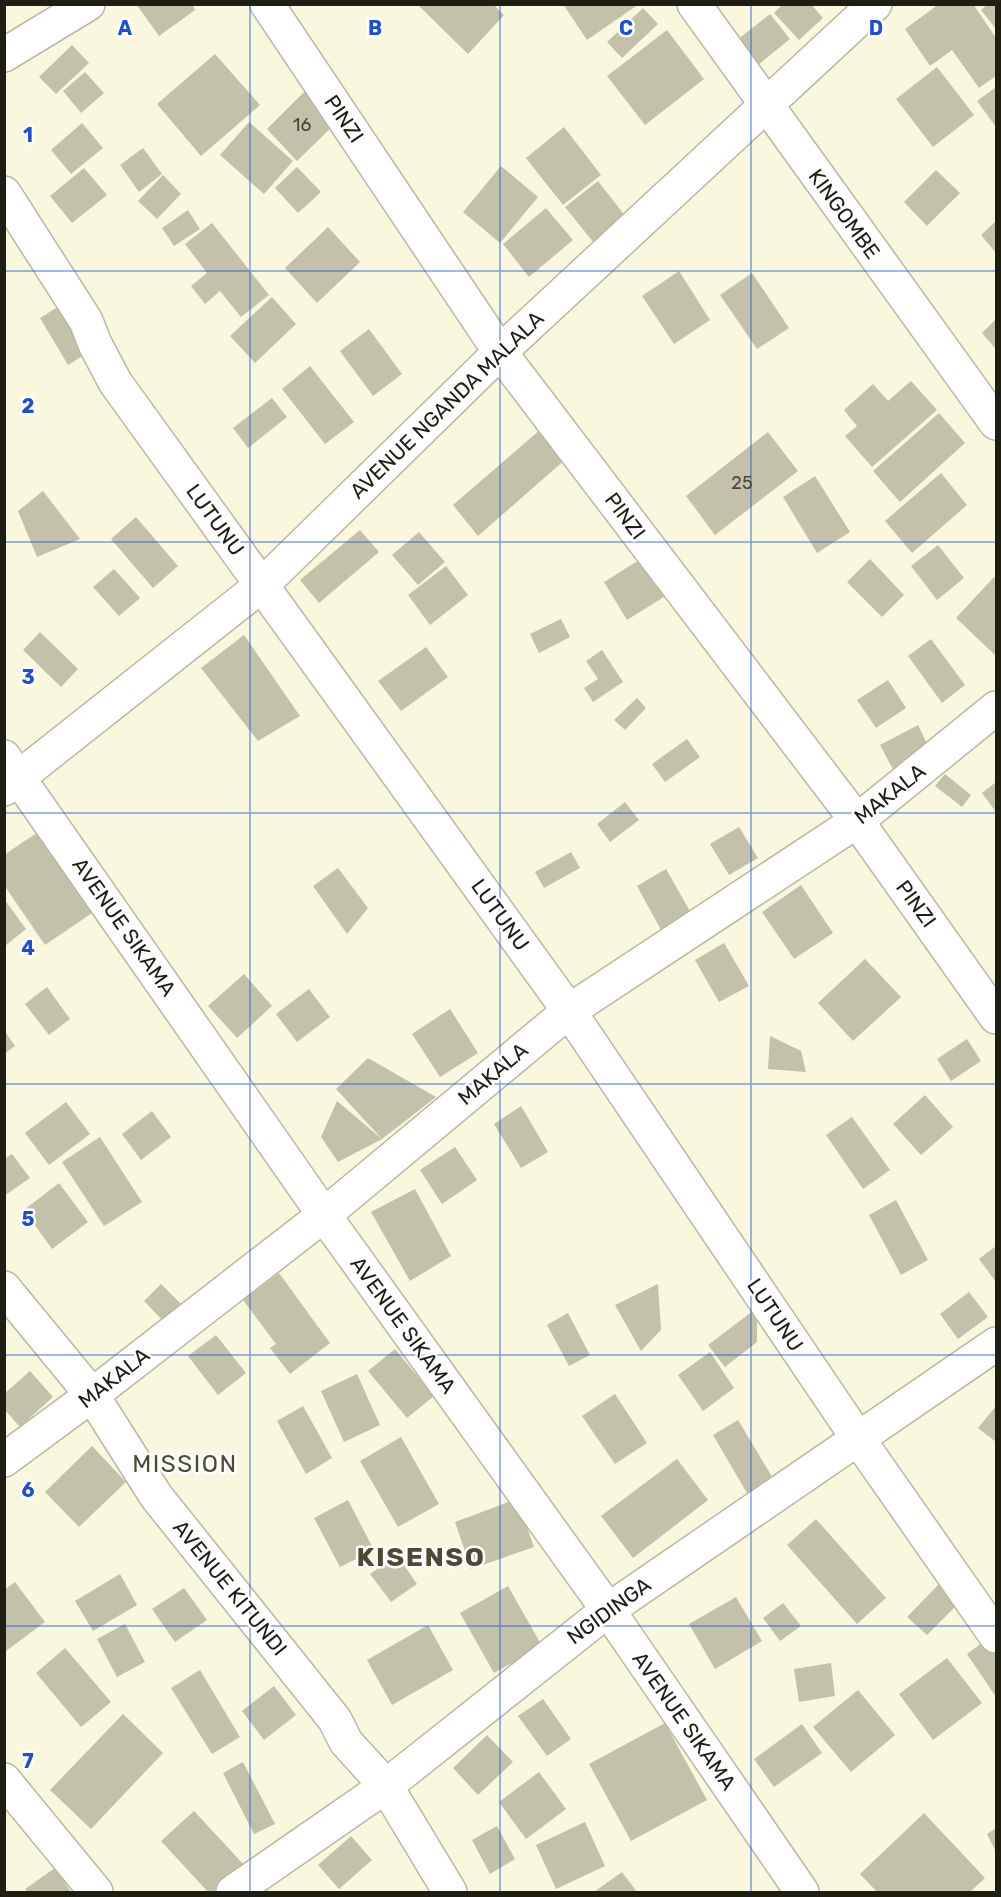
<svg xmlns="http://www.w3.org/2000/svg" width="1001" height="1897" viewBox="0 0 1001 1897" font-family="Rubik,sans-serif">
	<rect width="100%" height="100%" fill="#f9f7de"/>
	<path fill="#c3c1a9" d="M136,4h56l3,6 -36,26z
		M421,4h72l11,11 -36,39 -49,-48z
		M563,4h76l-52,36z
		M783,4h28l12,14 -24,22 -25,-27z
		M939,4h34l23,34v38l-17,12 -27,-38 -22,16 -25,-37z
		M988,4h8v25l-15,-19z
		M643,8l15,16 -36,34 -15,-16z
		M770,14l20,25 -32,26 -21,-25z
		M667,30l37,49 -59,46 -38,-49z
		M72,45l17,18 -33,31 -17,-17z
		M215,54l45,51 -59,51 -44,-52z
		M937,67l37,48 -41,32 -37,-48z
		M85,72l19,21 -23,20 -18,-22z
		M996,87v40l-19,-26z
		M307,89l31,32 -41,40 -30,-32z
		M249,122l44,39 -29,33 -44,-39z
		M82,123l21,25 -32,26 -20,-24z
		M564,127l37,48 -38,30 -37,-47z
		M143,148l19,26 -23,18 -19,-27z
		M501,166l37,31 -38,46 -37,-31z
		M297,167l24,25 -23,21 -23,-25z
		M84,168l23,27 -35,28 -22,-27z
		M936,170l24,23 -33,33 -23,-24z
		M163,175l18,19 -24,25 -19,-18z
		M598,181l28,36 -32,26 -29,-36z
		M546,208l27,32 -44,37 -26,-33z
		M188,210l12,19 -26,17 -12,-18z
		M996,221v32l-15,-18z
		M212,223l57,72 -28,22 -21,-26 -15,13 -14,-18 16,-13 -22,-29z
		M328,227l32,35 -43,41 -32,-35z
		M679,271l31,49 -36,24 -32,-48z
		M752,273l37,55 -32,21 -37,-54z
		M272,297l24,27 -41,39 -25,-27z
		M64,303l28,47 -24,15 -28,-47z
		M996,319v30l-14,-16z
		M369,329l33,45 -29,22 -33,-45z
		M310,366l44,56 -29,22 -43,-55z
		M911,381l26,29 -65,57 -27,-31 12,-10 -13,-16 29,-26 15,17z
		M272,398l15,19 -39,31 -15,-20z
		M939,413l26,30 -65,59 -27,-31z
		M541,429l26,29 -89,78 -25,-31z
		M768,432l30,39 -83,64 -29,-39z
		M941,473l26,32 -55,48 -27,-32z
		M815,476l35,56 -33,21 -34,-56z
		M43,491l37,48 -43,18 -19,-46z
		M136,517l42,49 -25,22 -42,-49z
		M360,530l19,22 -60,51 -19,-23z
		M419,532l26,30 -27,23 -26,-30z
		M938,545l26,33 -27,22 -26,-34z
		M644,557l23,38 -40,25 -23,-38z
		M870,559l34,36 -22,22 -35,-35z
		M446,566l22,29 -38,30 -22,-30z
		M114,569l26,29 -21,18 -26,-29z
		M994,577l2,2v77l-40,-38z
		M561,619l9,18 -31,16 -9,-19z
		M40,632l38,37 -17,18 -38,-37z
		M244,635l56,81 -42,25 -57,-73z
		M931,639l34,46 -23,18 -34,-47z
		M426,647l22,30 -47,34 -23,-30z
		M602,650l21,32 -30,20 -9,-14 14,-9 -12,-18z
		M888,680l18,28 -30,20 -19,-28z
		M637,698l9,10 -21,22 -11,-10z
		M918,725l15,31 -37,19 -16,-30z
		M687,739l13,18 -35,25 -13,-18z
		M945,774l26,21 -9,12 -27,-21z
		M996,782v30l-14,-19z
		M625,802l14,18 -29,22 -13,-18z
		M739,827l19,31 -29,17 -19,-31z
		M38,832l54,81 -47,32 -41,-60v-30z
		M571,852l9,16 -36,20 -9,-16z
		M338,868l30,40 -21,26 -34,-48z
		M666,869l25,44 -30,17 -24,-44z
		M801,885l32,48 -39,26 -32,-47z
		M5,900l21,29 -21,17z
		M724,943l25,43 -30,16 -24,-42z
		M865,959l36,38 -48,44 -35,-38z
		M244,974l28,32 -35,32 -29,-32z
		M47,987l23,32 -21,16 -24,-31z
		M309,989l21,28 -33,25 -21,-28z
		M450,1009l28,44 -38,24 -28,-43z
		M4,1030l11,16 -11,8z
		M770,1036l31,15 5,21 -38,-3z
		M967,1039l14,22 -30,20 -14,-22z
		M368,1058l68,39 -54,42 -46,-50z
		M925,1095l28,32 -32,28 -28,-31z
		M337,1101l45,38 -44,23 -17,-25z
		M66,1102l24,32 -41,31 -24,-32z
		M521,1106l27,46 -27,16 -27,-44z
		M152,1111l19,26 -30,23 -19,-26z
		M852,1117l38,53 -27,19 -37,-54z
		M100,1137l42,65 -38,24 -42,-64z
		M455,1147l22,33 -35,24 -22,-34z
		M12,1154l18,24 -26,18v-37z
		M59,1183l29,39 -36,27 -28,-39z
		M415,1189l36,67 -41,25 -39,-69z
		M896,1200l32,60 -27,15 -32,-60z
		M996,1246v36l-17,-23z
		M279,1273l51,70 -40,31 -20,-26 6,-4 -33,-44z
		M161,1284l23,23 -17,18 -23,-24z
		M658,1284l3,46 -20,21 -26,-46z
		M969,1292l19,25 -30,22 -18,-25z
		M757,1308v34l-32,25 -17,-22z
		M568,1313l22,42 -21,11 -22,-41z
		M216,1335l30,38 -28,22 -30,-39z
		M395,1349l39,47 -27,22 -39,-47z
		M710,1352l24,36 -31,23 -25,-36z
		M30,1371l23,26 -33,30 -16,-18v-15z
		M357,1374l23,51 -36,17 -23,-51z
		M615,1394l32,49 -32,21 -33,-48z
		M303,1406l29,52 -26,16 -29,-53z
		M996,1406v36l-18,-14z
		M738,1420l39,65 -26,15 -38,-65z
		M401,1437l38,67 -41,23 -38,-66z
		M92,1446l34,36 -47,45 -34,-35z
		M677,1459l31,41 -75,58 -32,-42z
		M517,1499l17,48 -63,22 -16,-47z
		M348,1500l26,50 -34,17 -26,-49z
		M816,1519l70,79 -29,26 -70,-79z
		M397,1555l20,29 -26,18 -21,-28z
		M120,1574l17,31 -44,26 -18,-30z
		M943,1580l19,20 -35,35 -20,-18z
		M15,1582l30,40 -39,29 -2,-61z
		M508,1586l34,60 -48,27 -34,-60z
		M184,1588l23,32 -32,22 -23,-33z
		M736,1597l26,44 -47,28 -26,-45z
		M783,1603l18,23 -21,15 -17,-23z
		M125,1624l20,38 -28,15 -20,-38z
		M428,1625l25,45 -61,35 -25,-45z
		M987,1639l9,14v44l-29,-43z
		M65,1648l46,54 -30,25 -45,-54z
		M947,1658l35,45 -49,37 -34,-46z
		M831,1663l4,33 -36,6 -5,-33z
		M200,1670l40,67 -28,17 -41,-66z
		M274,1686l22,29 -32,25 -22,-29z
		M858,1690l37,45 -44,37 -38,-45z
		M543,1699l28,40 -24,17 -29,-40z
		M123,1714l40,39 -72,76 -41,-39z
		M665,1723l42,77 -76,41 -42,-77z
		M802,1724l20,29 -48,34 -20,-28z
		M487,1735l26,27 -35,33 -25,-27z
		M243,1762l32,62 -21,10 -31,-61z
		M539,1772l27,37 -40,30 -27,-37z
		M194,1811l51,55 -29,26h-8l-47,-51z
		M924,1813l61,65 -15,14h-93l-17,-18z
		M585,1822l20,44 -49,23 -20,-44z
		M497,1826l18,33 -25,15 -18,-34z
		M996,1828v24l-9,-18z
		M351,1836l21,24 -33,29 -21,-24z
		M55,1868l16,24h-43l-3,-3z
		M622,1872l15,20h-43z"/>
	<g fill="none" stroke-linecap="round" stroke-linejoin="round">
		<g stroke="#bab8a1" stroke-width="36">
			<path id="street" d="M267,4l233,348 357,469 139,196
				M694,4l302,419
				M4,55l84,-51
				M4,193l82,128 9,23 20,38 454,629 290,429 137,196
				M4,757l320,458 284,395 194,282
				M4,789l258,-204 238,-233 375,-348
				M4,1288l88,107 64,101 179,224 11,22 40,44 64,106
				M4,1460l88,-65 232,-180 245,-204 288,-190 139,-113
				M4,1780l92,112
				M233,1892l153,-106 222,-176 388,-266"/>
		</g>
		<use href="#street" stroke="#fff" stroke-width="33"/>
	</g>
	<path fill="none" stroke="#1d4ed8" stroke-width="1.5" stroke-opacity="0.55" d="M250,4v1888M500,4v1888M751,4v1888M4,271h992M4,542h992M4,813h992M4,1084h992M4,1355h992M4,1626h992"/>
	<g text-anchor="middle" stroke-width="5" stroke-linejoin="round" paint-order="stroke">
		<g font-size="18" fill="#48473a">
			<text x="302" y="131">16</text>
			<text x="742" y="489">25</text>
		</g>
		<g font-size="21" fill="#1f1e15" stroke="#fff">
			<text transform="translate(344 119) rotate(56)" y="7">PINZI</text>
			<text transform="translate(844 214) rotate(54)" y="7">KINGOMBE</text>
			<text transform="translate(447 405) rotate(-44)" y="7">AVENUE NGANDA MALALA</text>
			<text transform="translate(625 516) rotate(53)" y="7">PINZI</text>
			<text transform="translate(215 520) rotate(54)" y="7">LUTUNU</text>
			<text transform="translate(890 794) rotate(-38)" y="7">MAKALA</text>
			<text transform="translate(916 904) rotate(54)" y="7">PINZI</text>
			<text transform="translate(500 915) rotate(54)" y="7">LUTUNU</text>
			<text transform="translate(124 927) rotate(55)" y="7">AVENUE SIKAMA</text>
			<text transform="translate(493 1074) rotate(-40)" y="7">MAKALA</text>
			<text transform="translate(775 1315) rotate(56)" y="7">LUTUNU</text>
			<text transform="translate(403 1325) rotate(54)" y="7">AVENUE SIKAMA</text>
			<text transform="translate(114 1378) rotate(-38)" y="7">MAKALA</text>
			<text transform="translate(230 1588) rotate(51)" y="7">AVENUE KITUNDI</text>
			<text transform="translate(609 1611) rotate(-36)" y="7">NGIDINGA</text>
			<text transform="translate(684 1721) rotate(55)" y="7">AVENUE SIKAMA</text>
		</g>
		<g font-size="24" letter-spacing="1.5" fill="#4c4a35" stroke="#fff">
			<text x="185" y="1472">MISSION</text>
		</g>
		<g font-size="27" font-weight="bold" letter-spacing="1.5" fill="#4c4a35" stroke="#fff">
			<text x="421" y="1566">KISENSO</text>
		</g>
	</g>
	<g font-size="20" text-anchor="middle" font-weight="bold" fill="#1d4ed8" stroke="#fff" stroke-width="5" stroke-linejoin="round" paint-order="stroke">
		<text x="125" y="35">A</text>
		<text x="375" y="35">B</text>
		<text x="626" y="35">C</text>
		<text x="876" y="35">D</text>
		<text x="28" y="142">1</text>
		<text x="28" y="413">2</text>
		<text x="28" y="684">3</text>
		<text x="28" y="955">4</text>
		<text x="28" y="1226">5</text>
		<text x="28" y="1497">6</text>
		<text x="28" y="1768">7</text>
	</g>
	<rect width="1001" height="1897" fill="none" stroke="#1f1e15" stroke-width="12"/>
</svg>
